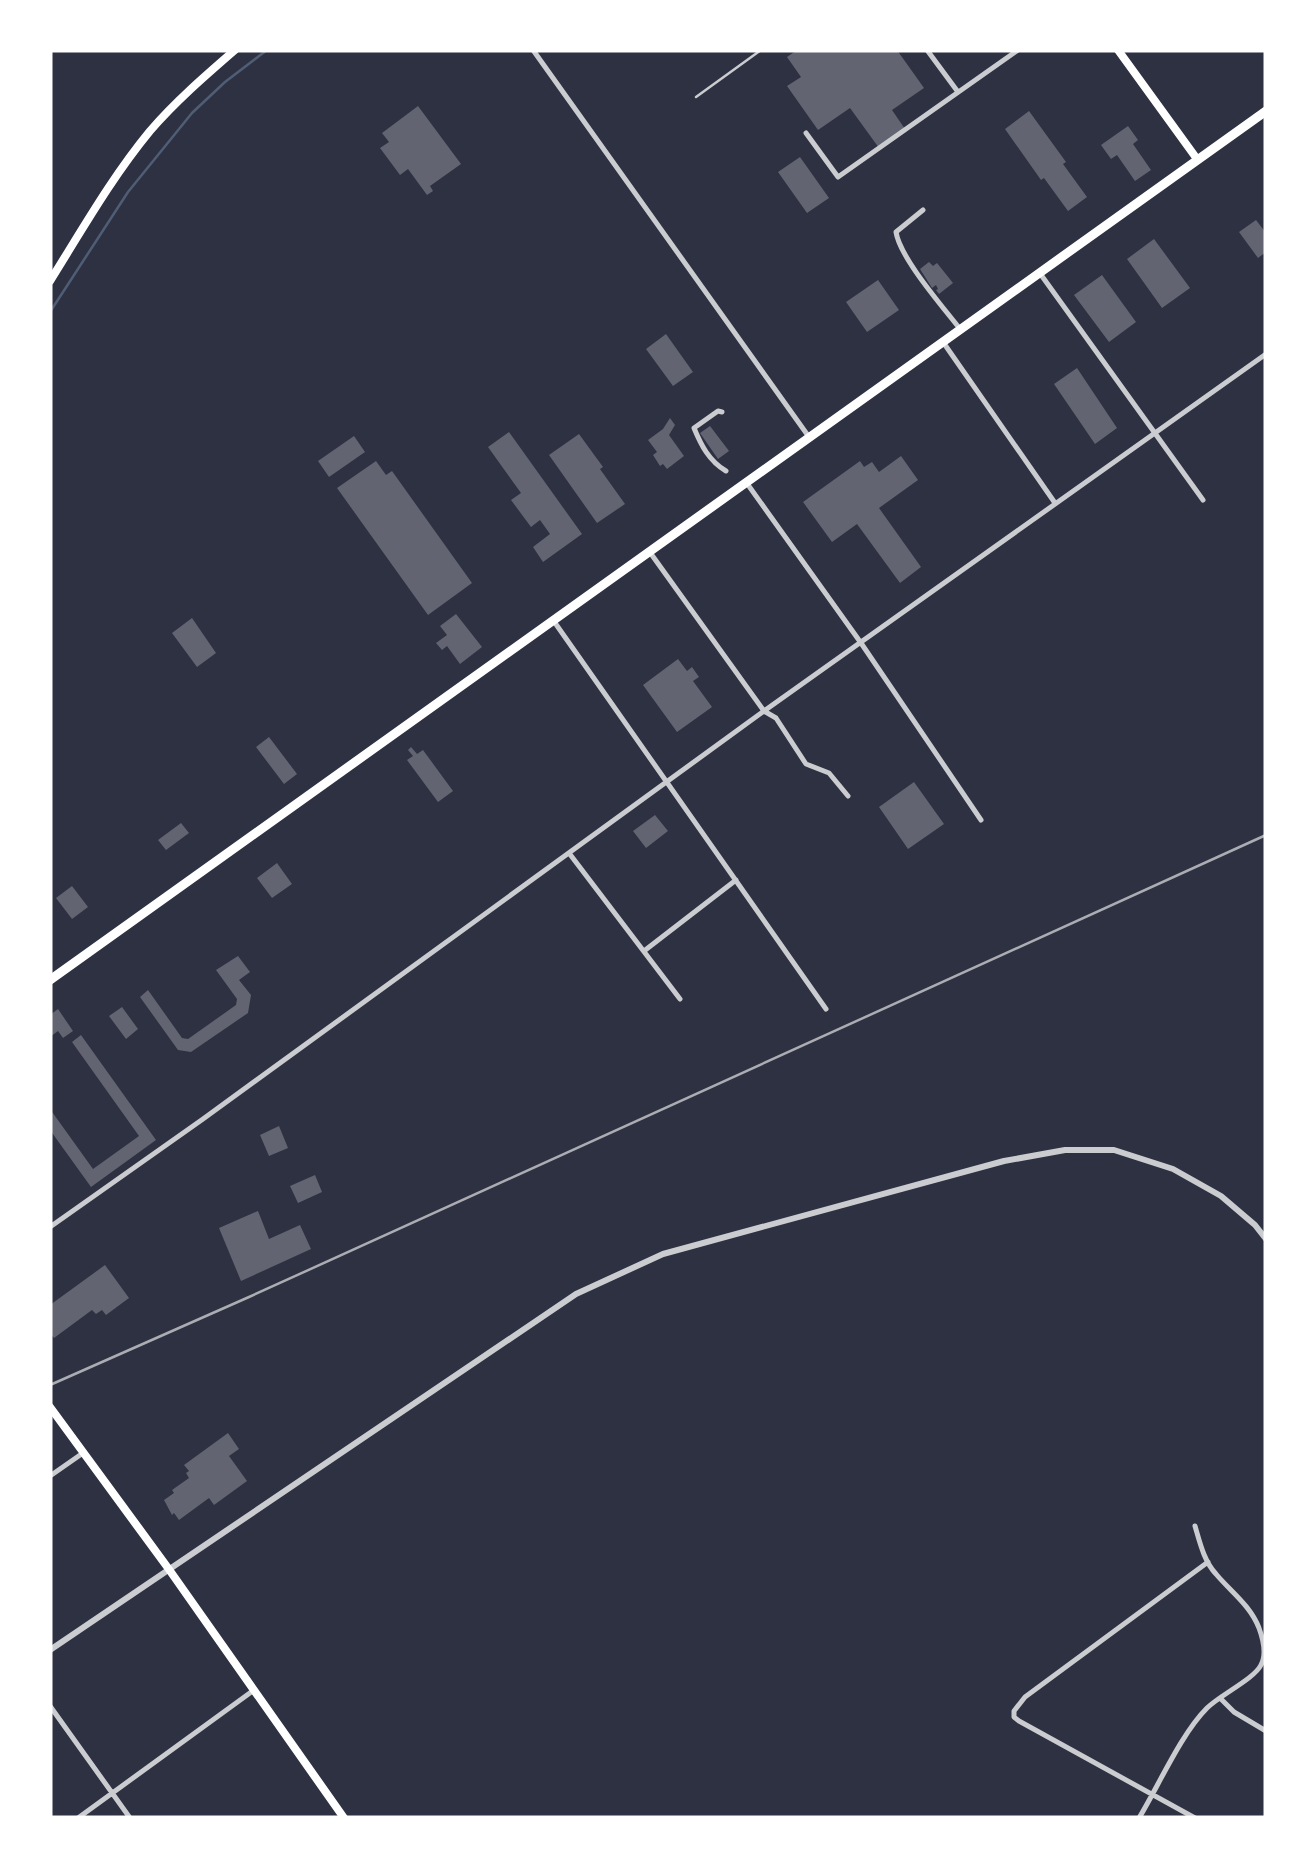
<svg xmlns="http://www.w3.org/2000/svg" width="1316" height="1868" viewBox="0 0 1316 1868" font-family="'IBM Plex Serif',serif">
	<rect width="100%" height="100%" fill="#2d3142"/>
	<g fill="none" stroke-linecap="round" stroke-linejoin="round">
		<path stroke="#4f5d75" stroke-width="2.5" d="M50,312l78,-120 64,-79 33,-31 42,-32"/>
	</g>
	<path fill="#626471" d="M797,50h100l27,38 -32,22 13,19 -26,19 -29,-40 -32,22 -31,-44 14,-9 -14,-20z
		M418,106l43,58 -31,22 3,5 -6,4 -19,-26 -8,6 -20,-27 9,-6 -7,-9z
		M1029,111l37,51 -3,2 24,33 -19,14 -24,-33 -3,2 -36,-51z
		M1128,126l10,14 -5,4 18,26 -16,11 -18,-26 -6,4 -10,-14z
		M800,157l29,41 -22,15 -29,-41z
		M1256,220l10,13v19l-8,6 -19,-26z
		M1154,239l36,49 -28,20 -35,-49z
		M929,262l4,4 4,-3 16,20 -14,11 -3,-4 2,-1 -2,-4 -4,3 -12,-19z
		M1102,275l34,47 -27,20 -35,-47z
		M878,280l21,30 -32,22 -21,-30z
		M666,334l27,38 -20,14 -27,-37z
		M1077,368l40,60 -22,16 -41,-60z
		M670,418l5,7 -6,10 15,21 -17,13 -4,-5 -3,2 -7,-11 4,-3 -9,-12 15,-11z
		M710,426l19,25 -11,8 -18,-26z
		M509,432l73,102 -39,28 -10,-15 17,-13 -10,-14 -9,7 -20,-27 10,-7 -33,-46z
		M579,434l24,33 -3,2 25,35 -28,19 -48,-68z
		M354,436l11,16 -36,25 -11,-16z
		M901,456l17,24 -39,28 42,59 -21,16 -43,-59 -25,18 -29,-40 57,-41 4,6 8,-5 7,10z
		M376,461l10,14 6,-4 80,112 -44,32 -91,-127z
		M456,614l26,33 -22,17 -13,-18 -5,4 -6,-7 11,-8 -7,-9z
		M192,618l24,35 -19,14 -25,-34z
		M678,659l9,12 5,-4 7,10 -6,4 19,26 -35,25 -34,-47z
		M269,737l28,37 -13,10 -28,-37z
		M411,747l6,7 6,-4 30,41 -15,11 -31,-42 6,-4 -5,-6z
		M914,782l30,42 -36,25 -29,-42z
		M655,815l13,16 -22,17 -13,-17z
		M181,823l8,10 -23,17 -8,-10z
		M277,863l15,21 -20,14 -15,-20z
		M72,886l16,21 -16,12 -16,-21z
		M238,956l12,16 -11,8 12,15 -3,18 -57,39 -13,-2 -38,-53 8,-7 34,48 6,1 48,-34 1,-6 -21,-29z
		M122,1007l16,22 -12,10 -17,-23z
		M58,1009l15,22 -10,7 -5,-7 -8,6v-22z
		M81,1035l75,105 -65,47 -41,-57v-21l43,60 46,-33 -67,-94z
		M279,1126l9,22 -19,8 -9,-21z
		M315,1175l7,17 -24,11 -8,-17z
		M258,1211l11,28 31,-14 11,24 -70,32 -22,-53z
		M105,1265l24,33 -23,17 -4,-5 -6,4 -4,-4 -38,28 -4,-5v-28z
		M228,1433l11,16 -10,7 18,25 -33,24 -5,-7 -30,22 -5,-7 -2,2 -8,-15 10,-7 -2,-3 17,-12 -3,-5 3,-2 -5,-6z"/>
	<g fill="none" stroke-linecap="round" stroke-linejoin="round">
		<path stroke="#caccd0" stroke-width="2.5" d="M696,97l65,-47"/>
		<path stroke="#caccd0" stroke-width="5" d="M533,50l276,387
			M927,50l31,42
			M806,133l32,44 180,-127
			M923,210l-27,22c4,26 47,75 64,97
			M1039,272l164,228
			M943,342l112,161
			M722,412l-4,-1 -24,17c7,17 15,33 32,43
			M746,482l115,161 120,177
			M649,551l115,160 12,7 30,46 23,9 19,23
			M553,620l273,389
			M569,853l111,146
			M644,951l92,-71
			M50,1227l153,-108 561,-408 502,-357
			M50,1476l33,-23
			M1220,1698l14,14 32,19
			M50,1706l80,112
			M78,1818l176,-128
			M1139,1818c20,-33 42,-84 68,-110 13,-13 47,-29 54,-43 6,-11 2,-26 -2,-37 -9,-23 -28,-36 -43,-54 -12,-13 -16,-31 -21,-48
			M1195,1818l-176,-97 -5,-4v-6l11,-14 183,-135"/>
		<path stroke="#caccd0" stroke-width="6" d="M50,1650l526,-356 87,-40 341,-93 61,-11h49l59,19 48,27 34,29 11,14"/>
		<path stroke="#fff" stroke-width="8" d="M1118,50l79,109
			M50,281c32,-51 62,-104 100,-150 26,-30 55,-55 85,-81
			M50,1407l118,161 176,250"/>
		<path stroke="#fff" stroke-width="9" d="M50,980l1216,-869"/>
		<path stroke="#abadb3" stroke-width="2.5" d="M50,1385l199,-88 1017,-462"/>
	</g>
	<rect width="1316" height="1868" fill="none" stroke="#ffffff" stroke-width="105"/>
</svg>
